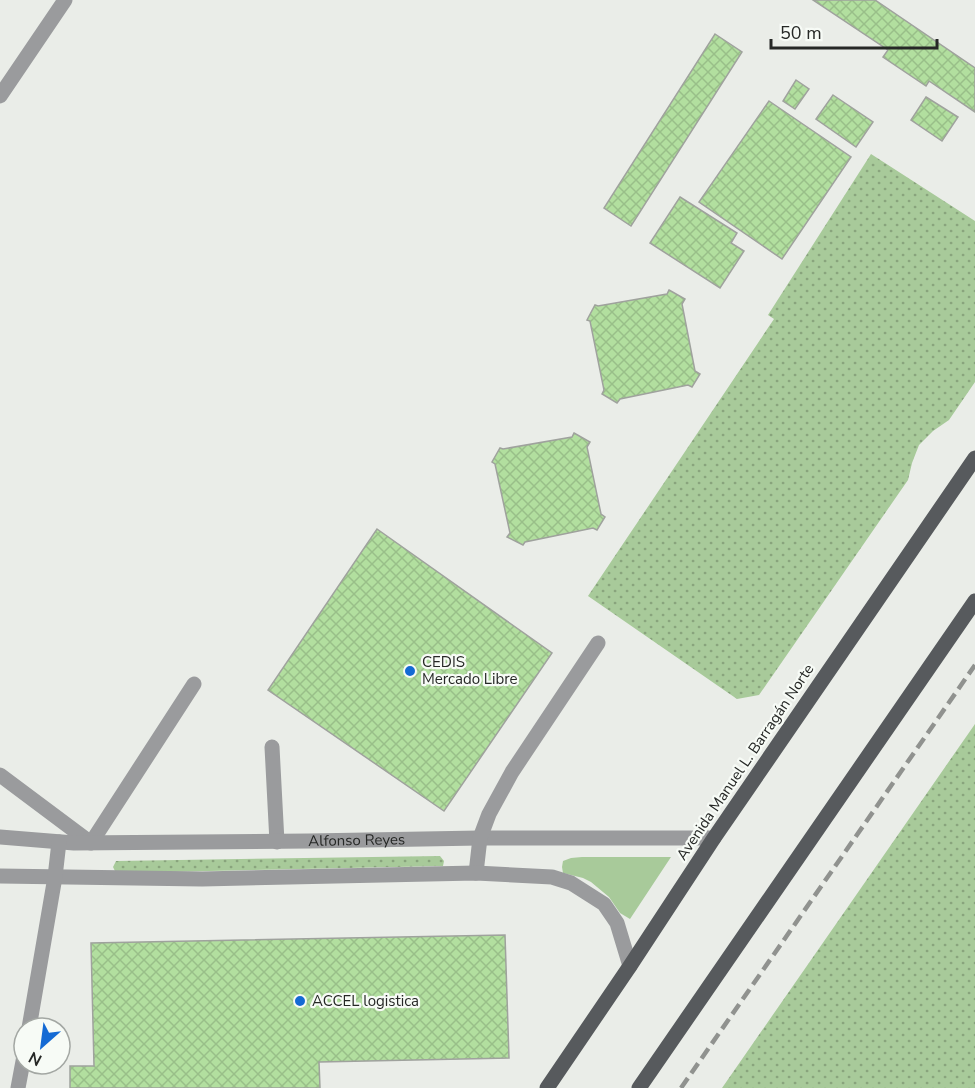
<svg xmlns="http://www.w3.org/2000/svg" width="975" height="1088" viewBox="0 0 975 1088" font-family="'Nunito Sans',sans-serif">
	<defs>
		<pattern id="grass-dots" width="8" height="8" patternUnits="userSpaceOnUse" patternTransform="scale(1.5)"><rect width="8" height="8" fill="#a8ca9a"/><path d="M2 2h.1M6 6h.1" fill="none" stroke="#89a47d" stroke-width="1.8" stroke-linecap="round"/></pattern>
		<pattern id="building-cross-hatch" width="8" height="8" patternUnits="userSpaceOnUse" patternTransform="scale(1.5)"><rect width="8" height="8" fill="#b2df9f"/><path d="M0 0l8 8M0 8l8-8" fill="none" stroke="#99bf89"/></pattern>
	</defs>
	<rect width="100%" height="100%" fill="#eaede8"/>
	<path fill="url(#grass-dots)" d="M871,154l104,67v161l-26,38 -16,11 -14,14 -7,18 -4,17 -149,215 -22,4 -149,-103 186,-277 -6,-4z
		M975,724v364h-253z
		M440,856l4,5 -1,5 -327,7 -3,-6 3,-6z"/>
	<path fill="#a8ca9a" d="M582,857h89l-41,62 -10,-6 -11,-16 -18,-15 -8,-4 -20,-5 -1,-6 1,-6 8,-3z"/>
	<path fill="url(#building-cross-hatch)" stroke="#9fa29d" stroke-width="1.5" d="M813,0h62l100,68v44l-46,-31 -3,5 -43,-29 5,-7z
		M715,34l27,18 -111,174 -27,-18z
		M796,80l13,9 -14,20 -12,-8z
		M833,95l40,27 -17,25 -40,-28z
		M926,97l32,20 -16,24 -31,-21z
		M769,101l82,56 -69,102 -83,-57z
		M680,197l57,36 -6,10 13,8 -24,37 -70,-45z
		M669,290l16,9 -3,5 13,67 5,3 -8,13 -4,-2 -68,14 -3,4 -15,-9 2,-4 -14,-69 -3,-1 8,-15 3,1 69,-12z
		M574,433l16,9 -3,5 14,67 4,3 -8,13 -4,-2 -68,14 -2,3 -16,-8 3,-4 -15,-69 -3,-2 8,-14 3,1 69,-12z
		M377,529l175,124 -108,158 -176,-121z
		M505,935l4,123 -190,4 1,26h-250v-22h24l-3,-123z"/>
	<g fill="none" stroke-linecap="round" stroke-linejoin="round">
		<g stroke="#9a9b9d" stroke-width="15">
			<path d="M0,96l65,-96"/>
			<path d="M272,747l5,95"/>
			<path d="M0,775l91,68 103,-159"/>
			<path id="s1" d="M0,837l74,6 235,-2 171,-3h234"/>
			<path d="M476,873l4,-35 9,-24 23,-42 86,-129"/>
			<path d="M0,876l202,3 274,-6 76,4 19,6 33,21 13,19 13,43"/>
			<path d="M29,1028l26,-151 4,-35"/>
			<path d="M18,1088l6,-32"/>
		</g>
		<path stroke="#575a5d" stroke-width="15" d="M547,1088l83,-122 84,-128 261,-380
			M639,1088l336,-487"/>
		<path stroke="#90928f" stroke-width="4.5" stroke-dasharray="12 6" stroke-linecap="butt" d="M681,1088l294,-423"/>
	</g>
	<g fill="#146ad4" stroke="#f7fbf6" stroke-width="2">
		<circle cx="410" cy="671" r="6"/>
		<circle cx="300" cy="1001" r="6"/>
	</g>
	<g text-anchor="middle" stroke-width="4.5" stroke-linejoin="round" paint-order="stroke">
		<g font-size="15" fill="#262826" stroke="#f7fbf6" text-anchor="start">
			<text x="422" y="667">CEDIS<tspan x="422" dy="17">Mercado Libre</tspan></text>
			<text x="312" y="1006">ACCEL logistica</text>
		</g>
		<g font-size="15" fill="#262826" stroke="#f7fbf6">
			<text transform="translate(745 762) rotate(-56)" y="5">Avenida Manuel L. Barragán Norte</text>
			<text dy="5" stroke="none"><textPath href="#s1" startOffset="357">Alfonso Reyes</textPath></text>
		</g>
	</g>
	<g transform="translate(42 1046) rotate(208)"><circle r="28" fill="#f7fbf6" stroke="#a3a7a3" stroke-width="1.5"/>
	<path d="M0-4.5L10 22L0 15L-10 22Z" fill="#146ad4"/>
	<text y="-9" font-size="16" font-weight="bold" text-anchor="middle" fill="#262826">N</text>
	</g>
	<path d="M771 39v9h166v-9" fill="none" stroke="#262826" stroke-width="3"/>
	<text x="780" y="39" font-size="18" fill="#262826" stroke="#f7fbf6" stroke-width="4.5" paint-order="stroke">50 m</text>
</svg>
